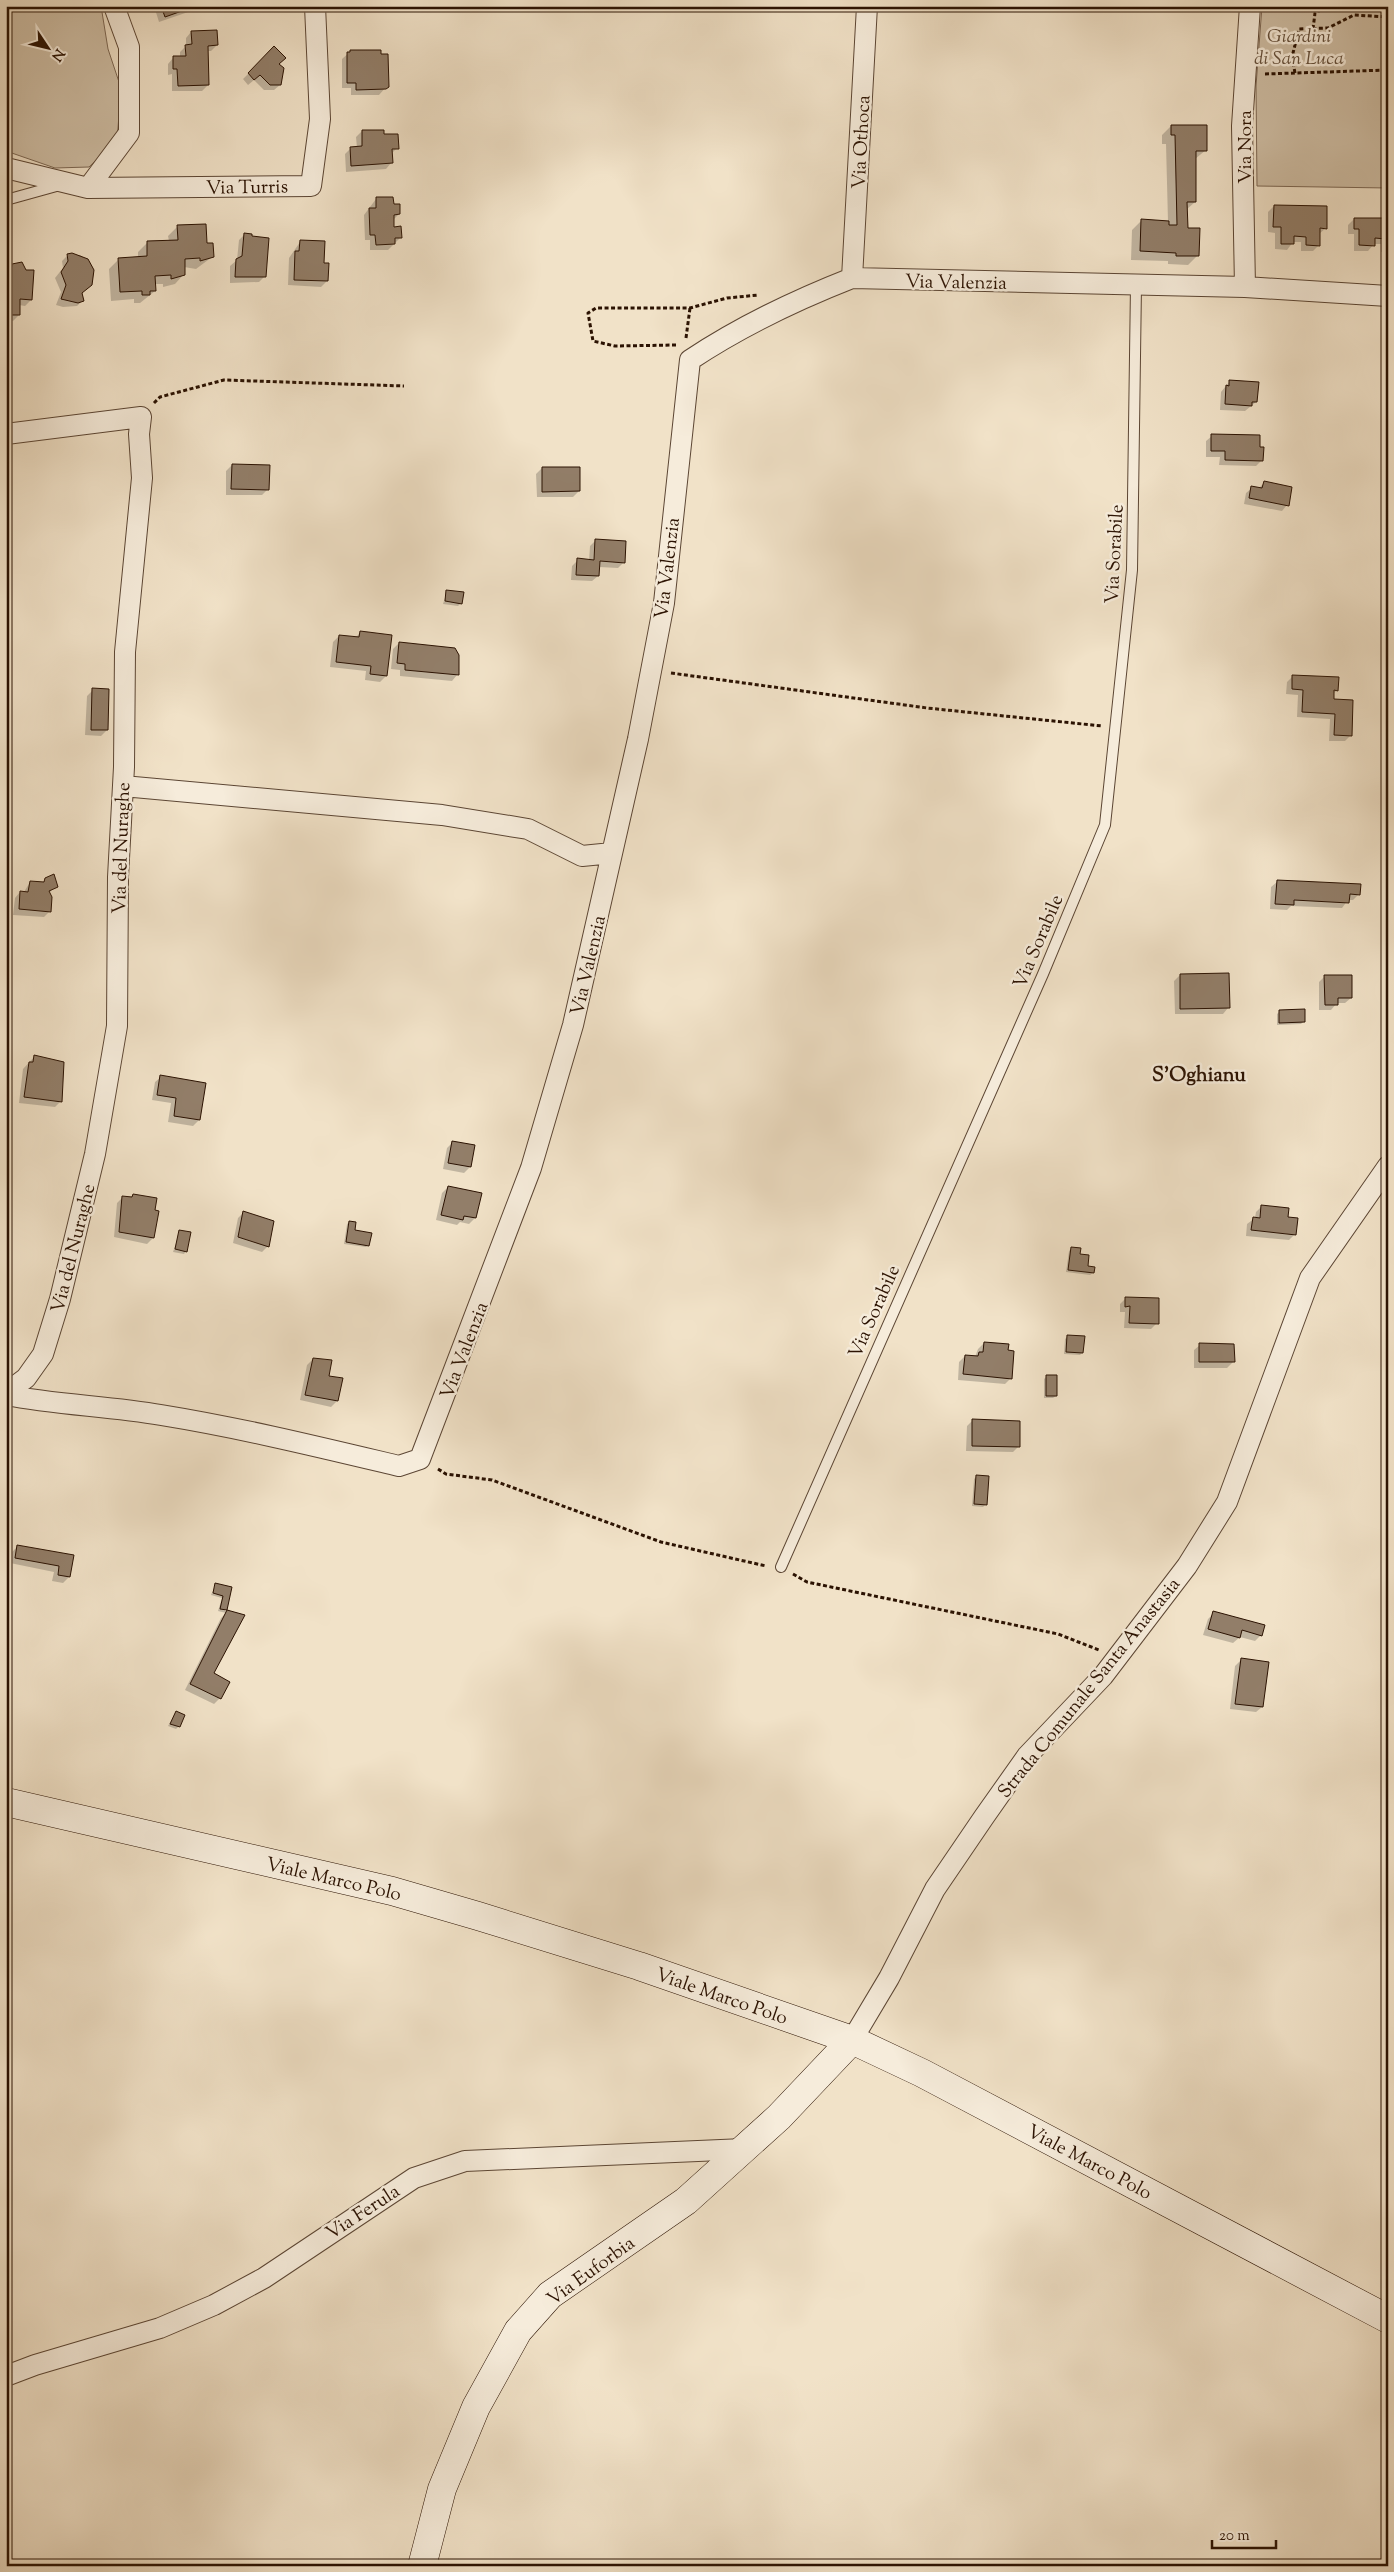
<svg xmlns="http://www.w3.org/2000/svg" width="1394" height="2572" viewBox="0 0 1394 2572" font-family="'Sorts Mill Goudy',serif">
	<rect width="100%" height="100%" fill="#f1e2c8"/>
	<filter id="stains"><feTurbulence type="fractalNoise" baseFrequency=".004" numOctaves="4"/><feColorMatrix values="0 0 0 0 .2 0 0 0 0 .09 0 0 0 0 .02 0 0 0 .5 -.17"/></filter>
	<radialGradient id="worn" r=".72"><stop offset=".6" stop-color="#630" stop-opacity="0"/><stop offset="1" stop-color="#630" stop-opacity=".3"/></radialGradient>
	<path fill="#cfbfa6" stroke="#7d6854" d="M6,6h95l7,43 13,39 -4,53 -28,26 -34,1 -49,-17z
		M1262,6h126v182l-131,-2 -1,-100z"/>
	<path fill="#0003" d="M154,6h42l-5,5 -32,11z
		M191,32l26,13 -6,6h-4l1,34 -6,6h-30v-17l-4,1v-11l5,-6h7v-6l6,-6v-8z
		M274,48l4,16 5,4 -3,17 -6,5h-10l-10,-10 -6,5 -5,-6z
		M351,51l36,35 -8,9h-28v-7h-9v-29z
		M1171,126l35,24 -11,9v43l-9,8 1,19 10,27 -9,9 -20,-1v-3l-37,-1 1,-30 9,-9 27,1 -2,-78h-4v-9z
		M362,131l21,4 14,13 -6,6v9l-5,6 -40,3 -1,-18 6,-6h6l-1,-11z
		M376,199l17,6 6,9 -6,6v8l7,10 -12,12h-18v-10h-5l-1,-25z
		M1274,206l52,22 -7,6v11l-6,6h-12v-9h-8l-6,8 -12,-1v-16l-7,-1v-20z
		M1354,219h34v33h-7v-8h-7l-6,7h-14v-17h-6v-9z
		M177,227l29,17 6,13 -16,12 -12,-2v7l-9,10 -12,3v-3h-8v7l-15,12h-6v-4l-23,2 -2,-32 9,-9 20,-2v-6l9,-9 22,-2 -1,-5z
		M245,234l20,42 -6,6 -29,1v-17l7,-6 2,-20z
		M300,242l23,22 4,17 -6,6 -33,-2 1,-27z
		M68,255h12l10,7 3,17 -12,14 2,7 -6,6 -14,1 -7,-2 5,-13 -6,-14 8,-10 -1,-7z
		M14,264l17,36 -6,6 -6,-1v10l-6,6 -7,-1v-48z
		M1230,381l26,21 -11,9 -25,-1 1,-18z
		M1212,436l50,24 -6,6 -37,-1 1,-8h-14v-16z
		M232,465l36,24 -6,6h-36v-24z
		M542,468l37,23 -6,6h-36l-1,-23z
		M1264,483l23,22 -5,6 -38,-7 2,-11 6,-5 6,1z
		M596,540l28,22 -6,6 -19,-1 -1,9 -6,5 -21,-1 1,-14 6,-6 11,1 1,-15z
		M447,591l14,12 -3,3 -15,-2z
		M360,633l26,43 -6,6 -15,-2 1,-9 -36,-4 3,-25 6,-6 16,2z
		M399,643l58,32 -5,6 -52,-5v-6l-9,-1 2,-20z
		M1293,676l44,14 -4,4v7l18,34 -6,6h-16l1,-22 -33,-2 1,-22 -12,-1 1,-12z
		M93,690l14,40 -6,6 -16,-1 2,-39z
		M46,880l10,6 -7,7 1,18 -6,6 -31,-2 2,-17 5,-6h4l6,-10 12,1z
		M1277,882l82,12 -6,6h-5l-6,8 -51,-2 -4,4 -17,-1 1,-22z
		M1180,975l48,33 -5,6h-48l-1,-33z
		M1325,976l26,22 -6,5h-8l-6,7h-12v-28z
		M1280,1011l24,10 -3,3 -24,1v-11z
		M34,1057l26,32h3l-2,12 -6,6 -36,-4 4,-34z
		M161,1077l38,43 -6,6 -25,-4 3,-19 -19,-3 3,-18z
		M453,1142l17,25 -6,6 -21,-4 4,-21z
		M448,1187l32,7 -5,24 -6,6 -9,-2 -3,3 -21,-5 6,-27z
		M133,1195l20,43 -6,6 -33,-7 3,-34 6,-6 7,1z
		M1261,1207l26,11 8,16 -6,6 -43,-4 1,-12 8,-6 1,-6z
		M244,1212l24,34 -6,6 -29,-9 5,-25z
		M350,1222l3,9 15,14 -2,2 -22,-3 3,-20z
		M180,1231l6,20 -2,3 -11,-2z
		M1072,1248l21,25 -3,2 -24,-3 3,-21z
		M1126,1298l31,25 -6,6 -27,-1 1,-16h-5v-8z
		M1068,1336l14,17 -2,2 -16,-1 1,-15z
		M984,1343l27,35 -6,6 -47,-4 1,-18 6,-6 10,1 3,-8z
		M1200,1345l33,17 -6,6h-33v-18z
		M313,1359l14,18 10,24 -6,6 -31,-7 7,-35z
		M1047,1376l9,20 -3,2h-9v-19z
		M973,1420l46,26 -6,6 -47,-1 1,-25z
		M977,1476l9,28 -3,3 -11,-1 2,-27z
		M18,1546l55,10 -4,21 -6,6 -11,-2 2,-9 -44,-9 2,-11z
		M216,1584l15,4 -6,23 18,5 -30,58 7,24 -6,6 -29,-14 36,-72 5,-5 -8,-2 4,-13 -11,-3z
		M1214,1613l47,22 -6,6 -15,-4 -7,6 -30,-8 5,-16z
		M1241,1660l21,47 -6,5 -26,-3 5,-43z
		M176,1712l3,14 -3,3 -8,-3z"/>
	<path fill="#927e69" stroke="#2b1202" d="M161,6h35l-31,11z
		M217,30l1,15 -10,1 1,39 -31,1 -1,-17h-4v-13h13l-1,-11 7,-1 -1,-13z
		M274,46l12,12 -7,6 5,4 -3,17h-11l-10,-10 -6,5 -6,-7z
		M350,50h31v4h7l1,33 -3,2 -30,1v-7h-9v-31h3z
		M1171,125h36v26h-11v51h-9l1,26h12l-1,28h-23v-3l-36,-2 1,-32 28,2v4h8l-2,-90h-4z
		M362,130h22v4h14l1,15h-7l1,14 -42,3 -1,-19 12,-1z
		M376,197h17l1,7h6v10l-6,1v12l7,-1 1,12h-7v6l-19,1 -1,-10h-5l-1,-27h7z
		M1274,205l53,1v23l-7,-1v18l-14,-1v-8l-12,-1v8h-13v-17h-8z
		M1354,218h34v29l-2,-8 -11,-1v8l-16,-1v-16h-5z
		M206,224l1,19h6l1,14 -14,4v-3l-15,1v16l-14,4v-4l-16,1 1,15h-6v4h-8v-4l-22,1 -2,-34 29,-2v-15l31,-1 -1,-15z
		M244,233l8,1v2l17,2 -3,39h-31l1,-18 6,-3z
		M300,240l25,1 -1,22h5l-1,18 -34,-1 1,-29h4z
		M72,253l16,6 6,11 -2,15 -10,8 2,8 -6,2 -17,-4 5,-14 -5,-13 7,-11 -1,-7z
		M22,262l4,8h8l-2,30 -12,-1v16h-14v-37h4l2,-14z
		M1229,380l30,2 -2,20h-5v4l-27,-2 1,-19 3,1z
		M1211,434l49,1v12h4l-1,14 -38,-1v-9h-14z
		M232,464l38,1 -1,25 -38,-1z
		M542,467h38v24l-38,1z
		M1264,481l28,6 -3,19 -40,-8 2,-12 11,2z
		M595,539l31,2 -1,22 -25,-2 -1,15 -23,-1 1,-17 17,2z
		M446,590l18,2 -2,12 -17,-3z
		M360,631l32,4 -5,41 -17,-2 1,-8 -35,-4 3,-27 20,2z
		M399,642l56,6 4,7v20l-54,-5v-6l-8,-1z
		M1292,675l47,2 -1,14 -4,-1v9l19,1 -1,36 -18,-1 1,-21 -33,-2 1,-22 -11,-1z
		M92,688l17,1 -1,41h-17z
		M54,874l4,13 -9,4 3,6 -1,15 -32,-3 1,-18 8,1 2,-11 14,1 1,-4z
		M1277,880l84,4 -1,11 -10,-1 -1,9 -55,-3v5l-19,-1z
		M1229,973l1,35 -50,1v-35z
		M1324,975h28v23h-14v7h-13z
		M1305,1009v13l-26,1v-13z
		M34,1055l30,7 -2,40 -38,-5 5,-35h4z
		M160,1075l46,8 -6,37 -26,-4 2,-18 -19,-3z
		M452,1141l23,4 -4,22 -23,-4z
		M448,1186l34,7 -6,25 -12,-2 -1,4 -22,-5z
		M133,1194l24,4 -2,12 4,1 -5,27 -35,-6 3,-36 10,1z
		M1261,1205l28,3 -1,9 10,1 -2,17 -45,-5 2,-13 7,1z
		M243,1211l31,10 -5,26 -31,-10z
		M349,1221l7,1 -1,8 17,3 -3,13 -23,-4z
		M179,1230l12,2 -4,20 -12,-3z
		M1071,1247l10,1 -1,6 9,1 -1,11 7,1 -1,6 -26,-3z
		M1125,1297l34,1v26l-30,-1 1,-17 -5,1z
		M1067,1335l18,1 -2,17 -17,-1z
		M984,1342l25,2 -1,6 6,1 -2,28 -49,-5 2,-19 13,1 1,-4h4z
		M1199,1343l35,1 1,18h-36z
		M313,1358l19,2 -3,16 14,2 -5,23 -33,-6z
		M1046,1375h11v21h-11z
		M972,1419l48,2v26l-48,-1z
		M976,1475l13,1 -2,29 -13,-1z
		M17,1545l57,10 -4,22 -12,-2 1,-9 -44,-8z
		M215,1583l17,4 -5,23 -7,-1 3,-13 -10,-3z
		M227,1610l18,5 -31,58 16,9 -9,17 -31,-15z
		M1213,1611l52,14 -3,11 -20,-6 -2,8 -32,-9z
		M1241,1658l28,4 -6,45 -28,-3z
		M176,1711l9,4 -5,12 -10,-3z"/>
	<g fill="none" stroke-linecap="round" stroke-linejoin="round">
		<g stroke="#5c4634" stroke-width="12">
			<path id="lane" d="M6,200l54,-15
				M781,1567l262,-593 62,-149 27,-255 4,-285"/>
		</g>
		<g stroke="#5c4634" stroke-width="22">
			<path id="street" d="M6,168l82,20 223,-2 9,-67 -5,-113
				M88,188l41,-55v-86l-15,-41
				M852,278l15,-272
				M1245,287l-3,-161 8,-120
				M6,434l135,-17 -2,17 3,44 -17,174 -1,115 -6,110 -1,149 -22,128 -35,145 -17,55 -17,24 -20,15
				M123,786l319,29 86,14 54,27 30,-3
				M6,1395c51,10 103,11 155,20 80,13 158,32 238,51l21,-7 111,-291 42,-143 65,-286 26,-136 26,-243c51,-34 106,-60 162,-82l393,9 143,9
				M852,2040l37,-62 46,-89 49,-72 43,-61 76,-80 84,-110 40,-64 83,-224 78,-112
				M6,2376l29,-11 125,-37 54,-23 50,-27 150,-100 51,-17 279,-12"/>
		</g>
		<g stroke="#2b1202" stroke-width="29">
			<path id="secondary" d="M6,1802l386,89 86,25 161,50 213,74 70,33 466,246
				M422,2566l20,-77 34,-82 42,-76 32,-36 136,-94 93,-84 73,-77"/>
		</g>
		<path stroke="#2b1202" stroke-width="3" stroke-dasharray="4 2.5" stroke-linecap="butt" d="M1313,29l2,-16 14,-7
			M1295,73l-3,-16 7,-28 29,-1 26,-13 34,2
			M1265,74l123,-4
			M686,338l4,-30
			M676,345l-61,1 -22,-5 -5,-28 8,-5h94l37,-10 32,-3
			M154,403l6,-6 64,-17 180,6
			M671,673l256,35 175,18
			M438,1469l8,5 46,6 169,62 105,24
			M793,1574l14,8 251,52 41,16"/>
		<use href="#lane" stroke="#f6ecdb" stroke-width="10"/>
		<use href="#street" stroke="#f6ecdb" stroke-width="20"/>
		<use href="#secondary" stroke="#f6ecdb" stroke-width="28"/>
	</g>
	<g text-anchor="middle" stroke-width="5" stroke-linejoin="round" paint-order="stroke">
		<g font-size="19" font-style="italic" fill="#644f3b" stroke="#f6ecdb">
			<text x="1299" y="42">Giardini<tspan x="1299" dy="22">di San Luca</tspan></text>
		</g>
		<g font-size="19" fill="#2b1202" stroke="#f6ecdb">
			<text transform="translate(860 142) rotate(-87)" y="7">Via Othoca</text>
			<text transform="translate(1244 147) rotate(-90)" y="7">Via Nora</text>
			<text transform="translate(247 186) rotate(-1)" y="7">Via Turris</text>
			<text transform="translate(956 281) rotate(1)" y="7">Via Valenzia</text>
			<text transform="translate(1113 554) rotate(-87)" y="7">Via Sorabile</text>
			<text transform="translate(666 568) rotate(-83)" y="7">Via Valenzia</text>
			<text transform="translate(120 848) rotate(-88)" y="7">Via del Nuraghe</text>
			<text transform="translate(1037 941) rotate(-67)" y="7">Via Sorabile</text>
			<text transform="translate(587 965) rotate(-77)" y="7">Via Valenzia</text>
			<text transform="translate(72 1248) rotate(-76)" y="7">Via del Nuraghe</text>
			<text transform="translate(873 1311) rotate(-66)" y="7">Via Sorabile</text>
			<text transform="translate(463 1350) rotate(-69)" y="7">Via Valenzia</text>
			<text transform="translate(1088 1687) rotate(-51)" y="7">Strada Comunale Santa Anastasia</text>
			<text transform="translate(334 1878) rotate(13)" y="7">Viale Marco Polo</text>
			<text transform="translate(722 1995) rotate(19)" y="7">Viale Marco Polo</text>
			<text transform="translate(1090 2161) rotate(28)" y="7">Viale Marco Polo</text>
			<text transform="translate(362 2211) rotate(-33)" y="7">Via Ferula</text>
			<text transform="translate(590 2270) rotate(-36)" y="7">Via Euforbia</text>
		</g>
		<g font-size="20" font-weight="bold" fill="#2b1202" stroke="#f6ecdb">
			<text x="1199" y="1081">S'Oghianu</text>
		</g>
	</g>
	<rect width="1394" height="2572" fill="none" stroke="#f1e2c8" stroke-width="25"/>
	<rect x="8" y="8" width="1379" height="2557" fill="none" stroke="#2b1202" stroke-width="2.5"/>
	<rect x="12" y="12" width="1369" height="2547" fill="none" stroke="#2b1202"/>
	<g transform="translate(48 48) rotate(125)" stroke="#f6ecdb" stroke-width="4" paint-order="stroke">
	<path d="M0-4L9 19L0 12L-9 19Z" fill="#2b1202"/>
	<text y="-8" font-size="14" font-weight="bold" text-anchor="middle" fill="#2b1202">N</text>
	</g>
	<path d="M1212 2540v8h64v-8" fill="none" stroke="#2b1202" stroke-width="2.5"/>
	<text x="1219" y="2540" font-size="15" fill="#2b1202" stroke="#f6ecdb" stroke-width="4" paint-order="stroke">20 m</text>
	<rect width="100%" height="100%" filter="url(#stains)"/>
	<rect width="100%" height="100%" fill="url(#worn)"/>
</svg>
